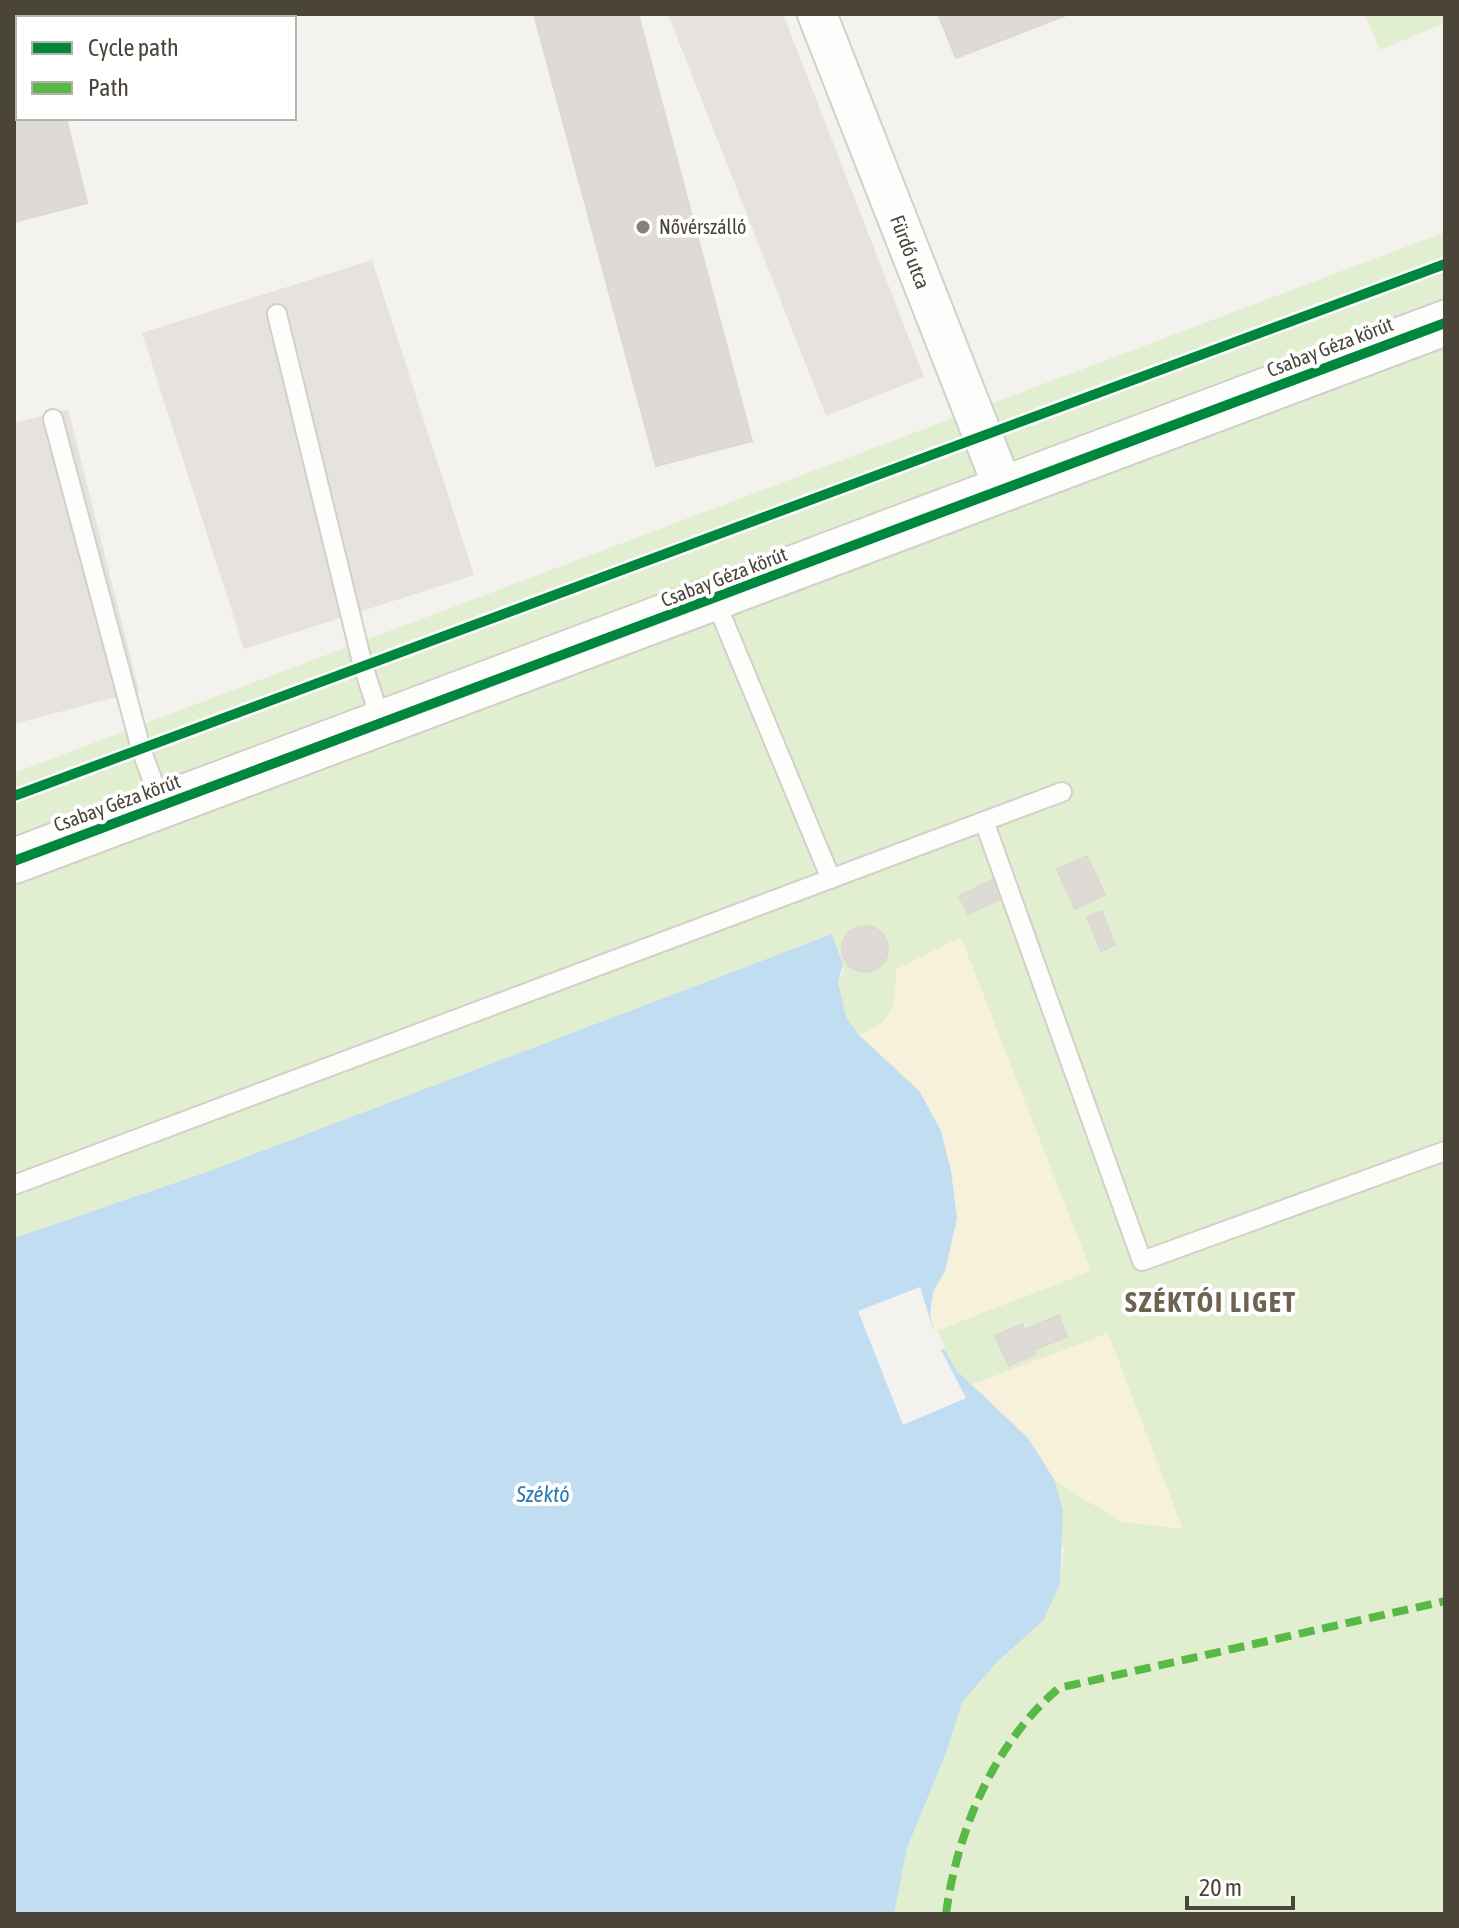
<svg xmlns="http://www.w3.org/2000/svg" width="1459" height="1928" viewBox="0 0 1459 1928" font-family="'Asap Condensed',sans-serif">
	<rect width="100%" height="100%" fill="#f4f2ee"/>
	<path fill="#e1eecf" d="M1365,14h80v9l-65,27z
		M1445,232v1682h-551l13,-66 39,-95 16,-52 35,-39 46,-41 17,-37 4,-34 -36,-112 -71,-67 -23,-39 -1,-40 19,-44 -93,-213 -13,-18 -8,-36 6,-10 -12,-37 -628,239 -190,65v-465z"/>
	<path fill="#f7f0da" d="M961,937l130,334 -157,61 -4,-18 3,-22 12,-21 12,-53 -37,-126 -61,-57c36,-14 36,-30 37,-66z
		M1108,1333l75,196 -62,-7 -66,-41 -27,-43 -58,-53z"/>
	<path fill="#e6e3df" d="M668,14h115l141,363 -98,39z
		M372,260l102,315 -230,74 -102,-316z
		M68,409l71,282 -125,33v-301z"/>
	<path fill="#c0ddf1" d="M832,934l11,31 -5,17 8,35 13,18 61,57 21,39 10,40 6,47 -12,53 -12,21 -3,22 4,18 23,39 71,67 27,43 8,30 -3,73 -17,37 -46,41 -35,40 -16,51 -39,95 -13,66h-880v-676l190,-65z"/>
	<path fill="#f4f2ee" d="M920,1287l14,45 4,-1 7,17 -4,2 25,48 -63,27 -45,-114z"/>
	<path fill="#dedbd6" stroke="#dcd9d4" stroke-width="2" d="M14,14h26l1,4h-23v100h48l21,85 -73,19z
		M534,14h104l114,427 -96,25z
		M938,14h131l-113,44z
		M1087,856l18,39 -30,14 -18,-40z
		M994,879l9,19 -35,16 -9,-18z
		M1102,911l13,34 -14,6 -14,-34z
		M842 949a23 23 0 1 1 46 0a23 23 0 1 1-46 0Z
		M1059,1315l8,22 -34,13 -9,-20z
		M1022,1324l13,30 -26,12 -14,-30z"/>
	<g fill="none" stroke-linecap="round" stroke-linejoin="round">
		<g stroke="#d2d0cb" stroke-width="22">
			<path id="service" d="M277,314l86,352 19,58
				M53,419l88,330 21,57
				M715,600l116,279
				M984,821l158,440 303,-110
				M14,1185l1048,-393"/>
		</g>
		<g stroke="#d2d0cb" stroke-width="42">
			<path id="minor" d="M817,14l187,476"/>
		</g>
		<g stroke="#d2d0cb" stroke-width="48">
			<path id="tertiary" d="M14,861l1431,-538"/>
		</g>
		<use href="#service" stroke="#fdfdfc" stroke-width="18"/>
		<use href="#minor" stroke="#fdfdfc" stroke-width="38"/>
		<use href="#tertiary" stroke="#fdfdfc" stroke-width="44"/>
		<path stroke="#58b947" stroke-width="8" stroke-dasharray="16 8" stroke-linecap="butt" d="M946,1914c11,-83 48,-171 113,-226l386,-87"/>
		<g stroke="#fff" stroke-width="15">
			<path id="cycleway" d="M14,796l1431,-532
				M14,861l1431,-538"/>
		</g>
		<use href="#cycleway" stroke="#00873e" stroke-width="10"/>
	</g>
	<circle fill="#868178" stroke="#fff" stroke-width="3" cx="643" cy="227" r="8"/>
	<g text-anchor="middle" stroke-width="8" stroke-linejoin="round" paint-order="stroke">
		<g font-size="20" fill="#4b4439" stroke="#fff" text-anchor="start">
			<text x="659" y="234">Nővérszálló</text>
		</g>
		<g font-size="20" fill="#4b4439" stroke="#fff">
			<text transform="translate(910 252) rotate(69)" y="7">Fürdő utca</text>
			<text transform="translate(1330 347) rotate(-21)" y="7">Csabay Géza körút</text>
			<text transform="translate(724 577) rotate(-21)" y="7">Csabay Géza körút</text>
			<text transform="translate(117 803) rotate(-20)" y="7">Csabay Géza körút</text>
		</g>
		<g font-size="22" font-style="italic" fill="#2e7ab2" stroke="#fff">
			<text x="543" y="1502">Széktó</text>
		</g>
		<g font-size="28" font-weight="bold" letter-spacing="2" fill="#6e6250" stroke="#fff">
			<text x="1211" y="1312">SZÉKTÓI LIGET</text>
		</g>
	</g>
	<rect width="1459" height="1928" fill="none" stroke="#4b4439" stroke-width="32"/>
	<rect x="16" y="16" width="280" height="104" fill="#ffffff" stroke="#b7b4b0" stroke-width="2"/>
	<rect x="32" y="42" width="40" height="12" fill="#00873e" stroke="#b7b4b0" stroke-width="2"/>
	<text x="88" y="56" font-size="24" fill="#4b4439">Cycle path</text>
	<rect x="32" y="82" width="40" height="12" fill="#58b947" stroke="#b7b4b0" stroke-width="2"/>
	<text x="88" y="96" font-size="24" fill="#4b4439">Path</text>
	<path d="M1187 1896v12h106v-12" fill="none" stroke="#4b4439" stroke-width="4"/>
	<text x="1199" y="1896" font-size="24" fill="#4b4439" stroke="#ffffff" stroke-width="6" paint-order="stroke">20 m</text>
</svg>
